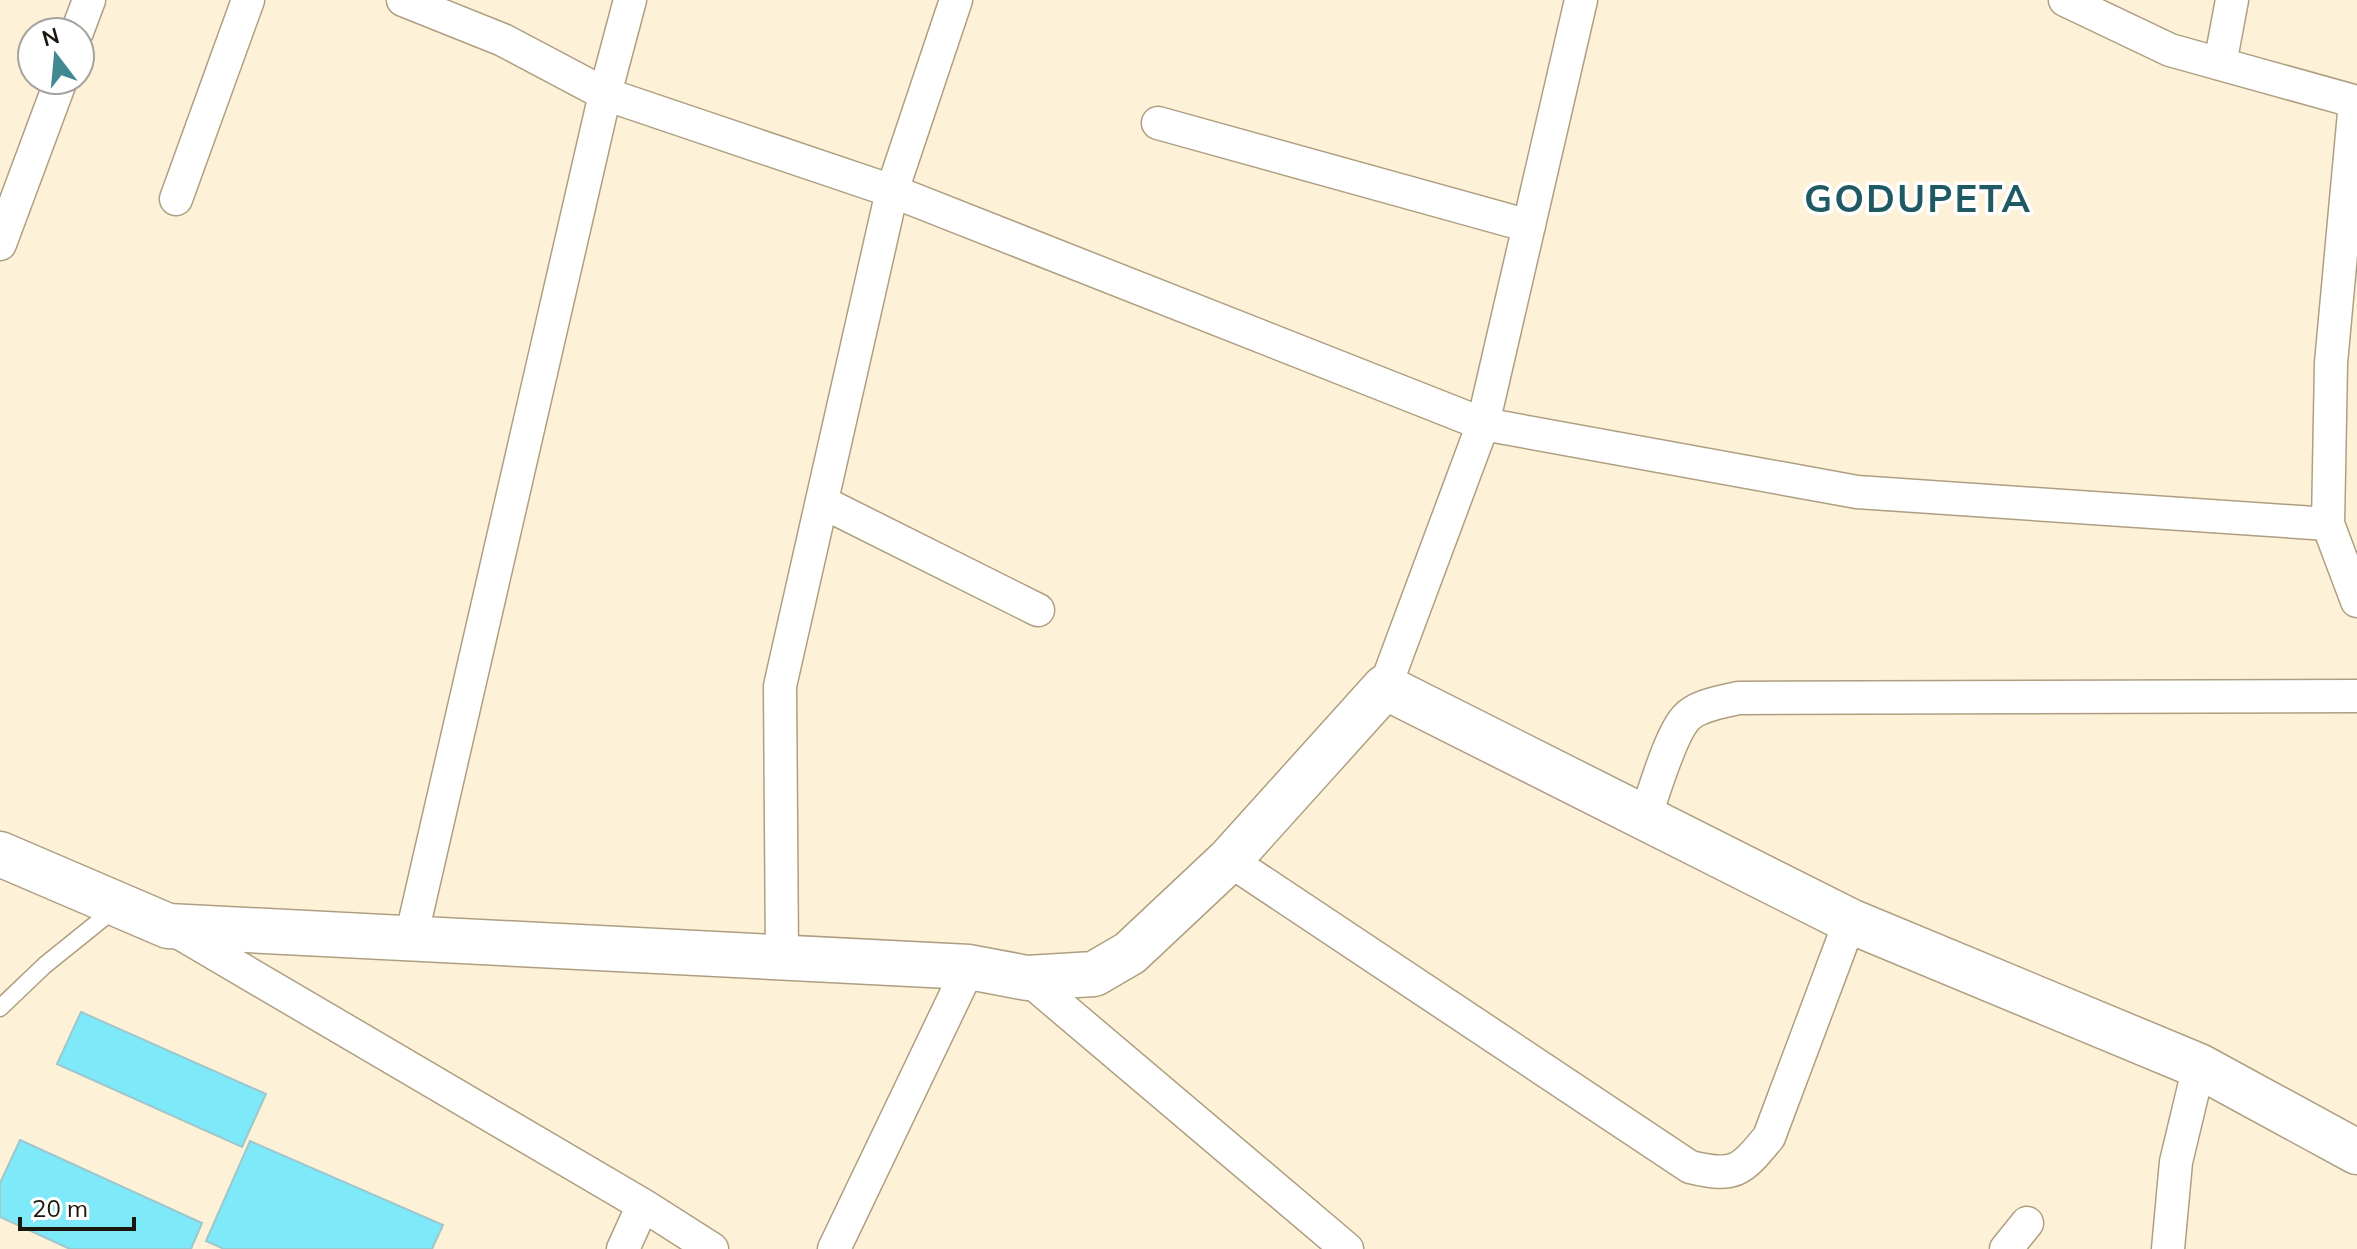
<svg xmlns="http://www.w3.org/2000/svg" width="2357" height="1249" viewBox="0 0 2357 1249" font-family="Mulish,sans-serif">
	<rect width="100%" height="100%" fill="#fdf1d7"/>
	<path fill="#7ee9f9" stroke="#9dc7cd" stroke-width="2" d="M81,1012l185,82 -24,53 -185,-83z
		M20,1140l182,83 -11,26h-121l-70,-32v-34z
		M250,1141l193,84 -11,24h-208l-18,-8z"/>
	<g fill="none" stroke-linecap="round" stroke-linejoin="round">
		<g stroke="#ae9f81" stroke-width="19">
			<path id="lane" d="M0,1008l45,-43 72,-58"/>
		</g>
		<g stroke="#ae9f81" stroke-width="35">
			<path id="street" d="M403,0l100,40 102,54 287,97 591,233 374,68 471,32 29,77
				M2065,0l105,50 187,52
				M77,32l12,-32
				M2220,64l12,-64
				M1158,123l371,103
				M176,199l72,-199
				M0,244l61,-164
				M822,502l216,108
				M2328,524l3,-161 24,-261
				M1385,687l98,-263 98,-424
				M1645,817c9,-24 25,-82 41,-99 11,-13 37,-16 52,-20l619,-2
				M1229,860l461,307c45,11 51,4 79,-30l81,-216
				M171,928l472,277 69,44
				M411,938l194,-844 25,-94
				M782,958l-2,-272 112,-495 64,-191
				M1027,978l320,271
				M623,1249l20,-44
				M834,1249l135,-282
				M2006,1249l21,-26
				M2168,1249l8,-87 23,-96"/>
		</g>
		<g stroke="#ae9f81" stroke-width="47">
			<path id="secondary" d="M0,854l168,72 801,41 58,11 67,-4 36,-21 99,-93 156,-173 465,234 349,145 158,86"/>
		</g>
		<use href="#lane" stroke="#fff" stroke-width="16"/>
		<use href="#street" stroke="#fff" stroke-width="32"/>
		<use href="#secondary" stroke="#fff" stroke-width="44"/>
	</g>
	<g text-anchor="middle" stroke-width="7" stroke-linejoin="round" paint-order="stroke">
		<g font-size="38" font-weight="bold" letter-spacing="2" fill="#1f5961" stroke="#fff">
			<text x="1918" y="212">GODUPETA</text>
		</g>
	</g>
	<g transform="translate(56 56) rotate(344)"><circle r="38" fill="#ffffff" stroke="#a4a29e" stroke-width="2"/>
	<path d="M0-6L14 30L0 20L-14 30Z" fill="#428892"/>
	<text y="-12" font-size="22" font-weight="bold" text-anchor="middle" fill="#1c170c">N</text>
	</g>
	<path d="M20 1217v12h114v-12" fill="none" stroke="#1c170c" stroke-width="4"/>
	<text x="32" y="1217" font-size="24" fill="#1c170c" stroke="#ffffff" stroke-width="6" paint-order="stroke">20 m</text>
</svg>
